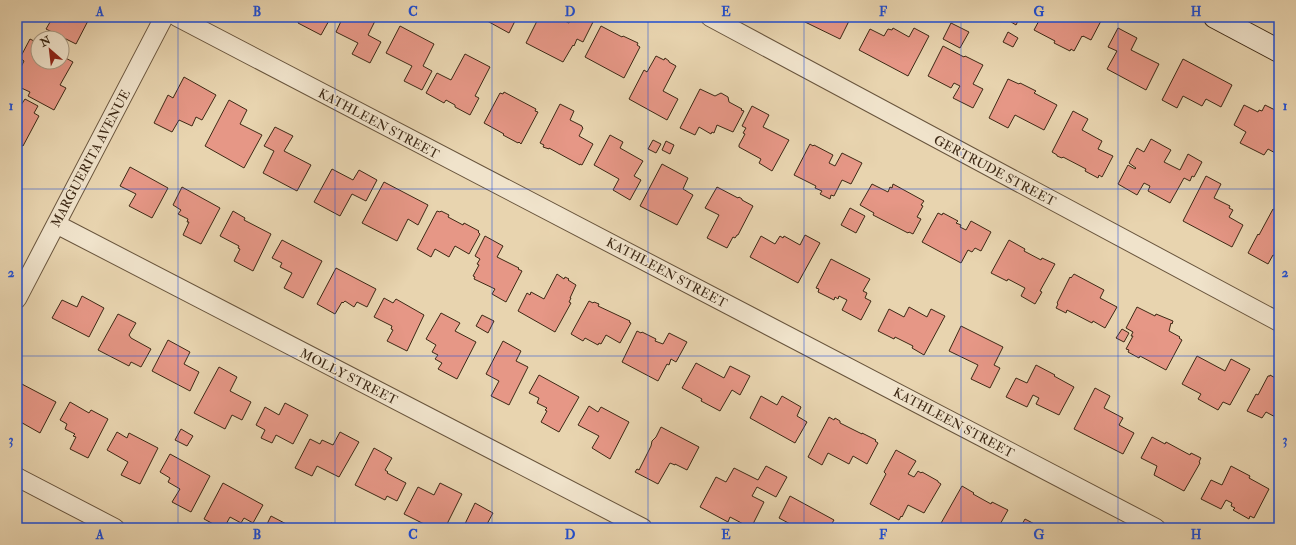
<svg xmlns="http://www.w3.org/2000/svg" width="1296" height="545" viewBox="0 0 1296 545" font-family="'IM FELL Double Pica',serif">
	<rect width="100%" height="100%" fill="#e8d4af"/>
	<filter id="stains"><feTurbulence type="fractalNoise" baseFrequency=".005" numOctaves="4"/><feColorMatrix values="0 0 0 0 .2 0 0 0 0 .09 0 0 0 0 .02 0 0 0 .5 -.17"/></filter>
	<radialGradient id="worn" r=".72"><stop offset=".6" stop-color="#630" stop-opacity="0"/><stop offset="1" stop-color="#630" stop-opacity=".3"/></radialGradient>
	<path fill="#e69786" stroke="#3d2915" d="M53,17h37l-14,27 -30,-15z
		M294,17h37l-10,18 -23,-12 1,-3z
		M343,17h34l-9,18 13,7 -11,21 -18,-9 6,-11 -22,-11z
		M480,17h37l-8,16z
		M539,17h17l13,6 3,-6h11l10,5 -10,20 -6,-3 -3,7 -1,-1 -10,17 -37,-19z
		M805,17h46l-11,22 -35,-17 2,-3 -2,-1z
		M1003,17h17l-4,8z
		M1041,17h33l3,2 1,-2h22l2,2 -11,21 -8,-4v1l-1,-1 -8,15 -3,-2 -1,2 -16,-8 1,-2 -21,-11z
		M951,23l18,9 -9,16 -17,-9z
		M400,26l34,18 -11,22 9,5 -10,19 -18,-9 8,-15 -26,-13z
		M601,26l21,11 1,-1 15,7 -1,2 3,2 -16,31 -39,-21z
		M893,28l16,9 5,-9 15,8 -21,40 -49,-26 11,-21 14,7 4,-7 4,1z
		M1118,28l19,10 -6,12 28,14 -13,26 -39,-21 10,-18 -9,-4z
		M1008,32l10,6 -5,9 -10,-5z
		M30,39l8,4v19h24v-6l11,6 -13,23 6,3 -12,22 -26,-14 2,-4 -13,-6v-11l7,-14 -4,-3z
		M943,46l21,11 1,-1 18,9 -10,19 10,5 -10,19 -20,-10 7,-12 -6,-3 -3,5 -23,-12z
		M465,54l25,13 -15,29 4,2 -9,17 -15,-8v-2l-9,-5 -2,3 -18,-10 11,-20 14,7z
		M656,56l8,4 1,-2 4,3v1l7,4 -13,25 15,8 -11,21 -38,-21 15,-29 3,2z
		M1183,59l49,26 -11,22 -15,-8 -4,7 -19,-10 -6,12 -15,-8z
		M184,77l32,18 -14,25 -6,-3 -4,9 -13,-6 -7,12 -18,-9 14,-28 5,3z
		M1008,79l11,5 1,-1 16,8 -2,2 23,12 -13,25 -29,-15 -7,13 -19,-10z
		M700,89l15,7 6,-3 7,4 1,5 13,7 -1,1 3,1 -11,21 -16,-7 -3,8 -2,-1 -1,2 -12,-7 -4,8 -15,-7z
		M504,92l32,17 -1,2 3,1 -17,32 -2,-2 -1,1 -15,-8 1,-1 -20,-11 16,-30 3,1z
		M25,99l13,7 -4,7 5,3 -16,30 -6,-3v-40l4,2z
		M229,100l18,10 -7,14 22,11 -18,33 -39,-22z
		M560,104l14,7 -4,9 12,6v1l1,1 -4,8 14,8 -11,21 -2,-1v1l-31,-17v1l-6,-2 1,-2 -4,-2z
		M1244,105l14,7 1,-2 3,1 3,-6 14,7v38l-2,4 -9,-5 -4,6 -24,-12 6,-11 -12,-7z
		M752,106l17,9 -6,12 26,13 -17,31 -13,-8 2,-4 -22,-12v-2l6,-11 -2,-1 3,-5 -4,-2z
		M1073,111l15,8 -6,11 20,11 -4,8 15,7 -11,21 -3,-2 -1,3 -13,-7 1,-2 -23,-12 -1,1 -5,-2v-1l-5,-3z
		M275,127l18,9 -9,15 27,14 -14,26 -34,-18 11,-22 -10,-5z
		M610,135l13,7 -3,6 23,13 -9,15 7,4 -11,20 -17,-10 6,-11 -25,-14z
		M1151,139l20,11 -7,12 16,8 8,-16 14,8 -8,15 -2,-1 -2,5 -6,-3 -14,25 -22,-12 2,-5 -6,-3 -7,12 -19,-11 10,-19 7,4 1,-1 -7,-5 8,-15 7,4z
		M653,140l8,4 -5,9 -8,-4z
		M666,141l8,4 -4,9 -8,-4z
		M810,144l3,2 1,-1 19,10 -4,8 6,3 7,-13 20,10 -11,21 -9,-4 -8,16 -3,-1 -1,4 -10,-5 2,-3 -7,-3 1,-2 -22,-11z
		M662,164l26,14 -5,11 10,6 -16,30 -37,-19z
		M130,167l38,21 -16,30 -23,-12 7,-12 -16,-8z
		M332,169l21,11 6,-10 18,10 -11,21 -14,-7 -12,22 -26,-14z
		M1206,176l15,8 -7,14 16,8 -1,2 4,2 -4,7 14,8 -11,22 -49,-26z
		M384,182l44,23 -10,20 -10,-6 -11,22 -35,-18z
		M872,184l16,8 2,-5 2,1 1,-4 31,17 -3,4 2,1 -6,11 4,2 -8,15 -4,-2 -1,1 -35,-18 1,-2 -14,-8z
		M182,187l38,21 -19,36 -18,-9 6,-13h-2l1,-3 -10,-5 3,-4 -8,-5z
		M717,187l21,11 1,-1 3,2v1l11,6 -15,29h-1l-2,3 -2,-1 -6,11 -20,-10 12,-23 -14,-7z
		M850,208l15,8 -9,17 -15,-8z
		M1273,209l6,4v48l-2,-1 2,-2 -6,-3 -5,9 -20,-11 10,-19 1,1z
		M233,211l12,7 -1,2 27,14 -18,37 -19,-10 6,-12 -2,-1 1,-2 -19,-10z
		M437,211l3,1 1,-1 8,4 -1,2 15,8 1,-2 15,8 -1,1 2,2 -11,20 -14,-8 -6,11 -14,-8 -4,8 -14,-8z
		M938,213l4,2 1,-2 15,8 -2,2 5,2 -1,2 6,3 5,-9 20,11 -10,19 -6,-3 -3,4 -4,-2 -7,13 -39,-21z
		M805,235l15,8 -22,40 -48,-26 11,-21 14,8 5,-8 3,2 1,-2 16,9z
		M485,236l18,10 -6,11 22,11 -1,1 4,2 -16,31 -14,-8 3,-5 -21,-10 1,-2 -2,-1 6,-11 -2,-1 3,-5 -5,-3z
		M282,240l40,21 -19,37 -19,-10 8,-15 -12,-6 2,-4 -10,-5z
		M1009,240l16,9 -1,2 17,9 1,-2 13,6 -15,27 2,1 -7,12 -14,-8 4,-8 -17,-9 -1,2 -16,-8z
		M831,259l39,20 -7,12 4,2 -2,5 6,3 -10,19 -19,-10 5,-10 -8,-4 -1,3 -3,-2 -1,3 -16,-8 1,-3 -3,-1z
		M336,268l40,21 -9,18 -10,-5 -3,5 -9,-6 -2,2 -1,-1 -7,12 -18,-10z
		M557,274l7,5 1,-2 4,2 -1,1 8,5 -6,13h1l-2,4 2,1 -16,29 -37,-21 9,-18 3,2 1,-3 13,7z
		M1074,274l30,16 -4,8 17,9 -12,21 -12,-7 -1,2 -25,-13 -1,3 -10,-5 2,-4 -1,-1 13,-26 1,1z
		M82,296l22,12 -15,29 -37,-19 10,-18 15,7z
		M384,298l9,5 3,-4 28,16 -17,36 -20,-10 6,-11 -2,-1 1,-3 -18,-9z
		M589,301l4,2 1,-1 5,2 -1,2 32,15 -1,1 2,1 -11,20 -14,-8 -5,9 -2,-1 -1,2 -13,-7 -2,3 -12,-7z
		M909,307l18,10 4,-8 14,7 -21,39 -12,-7 1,-2 -18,-9 -1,2 -16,-8 11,-22 15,8z
		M1137,307l18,9 1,-2 17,7 -1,3 -1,-1 -2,8 11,6 -1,1 3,2 -16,30 -26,-14 -1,2 -11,-6 1,-2 -3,-1 7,-13h-2l2,-4 -7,-4z
		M441,313l19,10 -5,8 21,11 -19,37 -19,-10 4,-6 -7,-4 3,-4 -6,-3 4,-7 -10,-6z
		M118,314l18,9 -7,12 2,3 20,11 -10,18 -10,-5 -2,4 -31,-16z
		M482,315l12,6 -6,12 -12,-7z
		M961,326l42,21 -9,18 6,3 -10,20 -19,-9 7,-14 -29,-14z
		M1122,329l7,4 -5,9 -8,-4z
		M637,331l4,2 1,-1 14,7 -1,2 8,3 6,-11 18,9 -11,20 -5,-3 -2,6 -2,-1 -9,17 -36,-19z
		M168,340l22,12 -6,12 15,8 -9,19 -38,-20z
		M503,341l18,10 -5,10 12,6 -19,38 -18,-9 8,-15 -13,-7z
		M1197,356l28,15 6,-12 19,10 -20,36 -7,-3 -5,8 -20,-11 3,-5 -19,-10z
		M696,363l28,15 6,-12 20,10 -10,19 -8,-5 -12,21 -19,-10 1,-2 -20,-11z
		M1036,365l19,10 -1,1 20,11 -15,28 -23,-11 3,-6 -6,-3 -6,12 -21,-10 10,-19 11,5z
		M219,367l18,10 -7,14 21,11 -9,18 -10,-5 -7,14 -31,-16z
		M539,375l40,22 -20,35 -18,-10 6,-11 -2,-1 2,-2 -10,-5 2,-5 -10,-5z
		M1270,375l9,5v39l-13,-7 -4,6 -15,-7 9,-17 2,1 10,-19h2z
		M18,382l38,20 -16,31 -23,-13z
		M1095,388l15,8 -6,12 19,10 -4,7 15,8 -11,21 -49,-25z
		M761,396l16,9 5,-9 19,11 -4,9 10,6 -12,21 -45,-25z
		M70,402l19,11 2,-3 17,9 -20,39 -18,-9 6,-12 -3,-1 2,-2 -10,-5 2,-5 -7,-4z
		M285,403l23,12 -15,29 -17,-9 -4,8 -11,-5 4,-8 -9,-5 9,-18 14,8z
		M589,406l9,6 3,-5 28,15 -19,37 -18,-11 7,-12 -21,-11z
		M829,417l5,3 1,-2 5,3v2l22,11v-1l14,7 -1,1 3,2 -11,21 -14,-8 -4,8 -21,-11 -6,12 -14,-8z
		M661,427l38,20 -12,23 -12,-6v1l-5,-2 -12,21 -23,-12 2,-3 2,1 12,-24 1,-5 4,-4z
		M181,429l12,7 -6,10 -12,-6z
		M117,432l10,6 2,-5 29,15 -18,36 -19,-9 7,-13 -21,-12z
		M340,432l19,10 -20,35 -22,-11 -5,10 -17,-8 15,-29 10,5 2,-4 11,5z
		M1152,437l13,7 1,-2 24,13 1,-2 10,5 -2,4 1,1 -16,28 -30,-16 3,-9 -16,-8z
		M374,448l18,10 -7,12 3,2 -1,1 19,10 -9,18 -10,-5 -2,4 -30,-15z
		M896,450l20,11 -8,13 6,3 4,-6 3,2 1,-1 16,9v1l3,2 -17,29 -16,-8 -6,12 -1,-1 -2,4 -29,-16 16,-30 -2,-2z
		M170,454l40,22 -19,36 -19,-10 8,-13 -12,-7 2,-4 -10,-6z
		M766,466l21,11 -11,20 -19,-10 -5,9 12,6 -13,26 -21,-11 -2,5 -28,-15 16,-30 10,5 8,-14 24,12z
		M1231,466l19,10 -1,2 20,11 -15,29 -4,-2 -1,3 -16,-9 2,-2 -4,-2 1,-3 -6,-3 -5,9 -20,-10 10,-19 11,5z
		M223,483l40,22 -10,18 -9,-5 -3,5 -11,-6 -6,11h-3l-17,-9z
		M440,483l22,11 -17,34h-13l-28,-14 14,-27 16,8z
		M962,486l12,7 -1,1 18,10 1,-2 16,8 -10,18h-9l-7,-4 -2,4h-34l-6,-3z
		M790,496l44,24 -5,8h-36l1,-2 -15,-8z
		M475,503l18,10 -6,11 2,1 -1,2 2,1h-27z
		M271,516l23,12h-29z
		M1025,519l17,9h-22z
		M331,523l10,5h-12z"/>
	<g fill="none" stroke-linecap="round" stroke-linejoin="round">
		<g stroke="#68543c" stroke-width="20">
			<path id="street" d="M177,17l979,511
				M710,17l569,305
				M56,224l587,304
				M17,299l147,-282
				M17,477l98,51"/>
		</g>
		<g stroke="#3d2915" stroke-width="24">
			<path id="secondary" d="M1215,17l64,34"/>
		</g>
		<use href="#street" stroke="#f0e3cb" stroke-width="18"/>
		<use href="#secondary" stroke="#f0e3cb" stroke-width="22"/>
	</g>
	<path fill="none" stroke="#1d4ed8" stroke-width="1" stroke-opacity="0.55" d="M178,17v511M335,17v511M492,17v511M648,17v511M804,17v511M961,17v511M1118,17v511M17,189h1262M17,356h1262"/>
	<g text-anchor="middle" stroke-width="3" stroke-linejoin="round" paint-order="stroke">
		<g font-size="13" fill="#3d2915" stroke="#f0e3cb">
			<text transform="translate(379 123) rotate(28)" y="5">KATHLEEN STREET</text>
			<text transform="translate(90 158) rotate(-62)" y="5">MARGUERITA AVENUE</text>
			<text transform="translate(995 170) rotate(28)" y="5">GERTRUDE STREET</text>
			<text transform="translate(667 272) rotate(28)" y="5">KATHLEEN STREET</text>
			<text transform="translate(349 376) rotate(27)" y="5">MOLLY STREET</text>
			<text transform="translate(954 422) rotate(28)" y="5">KATHLEEN STREET</text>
		</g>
	</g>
	<rect width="1296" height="545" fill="none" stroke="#e8d4af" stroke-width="44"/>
	<g transform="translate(50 50) rotate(332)"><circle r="19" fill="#f0e3cb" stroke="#a89982"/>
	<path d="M0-3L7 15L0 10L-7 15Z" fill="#8f2418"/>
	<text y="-6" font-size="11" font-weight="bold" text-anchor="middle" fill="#3d2915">N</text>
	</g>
	<rect x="22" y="22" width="1252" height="501" fill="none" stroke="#1d4ed8" stroke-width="1.5"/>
	<g font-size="13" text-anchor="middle" font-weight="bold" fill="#1d4ed8">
		<text x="100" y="16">A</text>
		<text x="257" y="16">B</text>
		<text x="413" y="16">C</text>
		<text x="570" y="16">D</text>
		<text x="726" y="16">E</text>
		<text x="883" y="16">F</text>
		<text x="1039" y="16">G</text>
		<text x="1196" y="16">H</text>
		<text x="11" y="110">1</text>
		<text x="1285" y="110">1</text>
		<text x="11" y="277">2</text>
		<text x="1285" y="277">2</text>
		<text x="11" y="444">3</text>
		<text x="1285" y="444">3</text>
		<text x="100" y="539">A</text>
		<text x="257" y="539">B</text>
		<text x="413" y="539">C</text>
		<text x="570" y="539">D</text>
		<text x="726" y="539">E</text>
		<text x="883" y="539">F</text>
		<text x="1039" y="539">G</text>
		<text x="1196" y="539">H</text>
	</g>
	<rect width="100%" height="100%" filter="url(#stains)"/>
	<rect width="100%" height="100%" fill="url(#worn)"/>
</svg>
